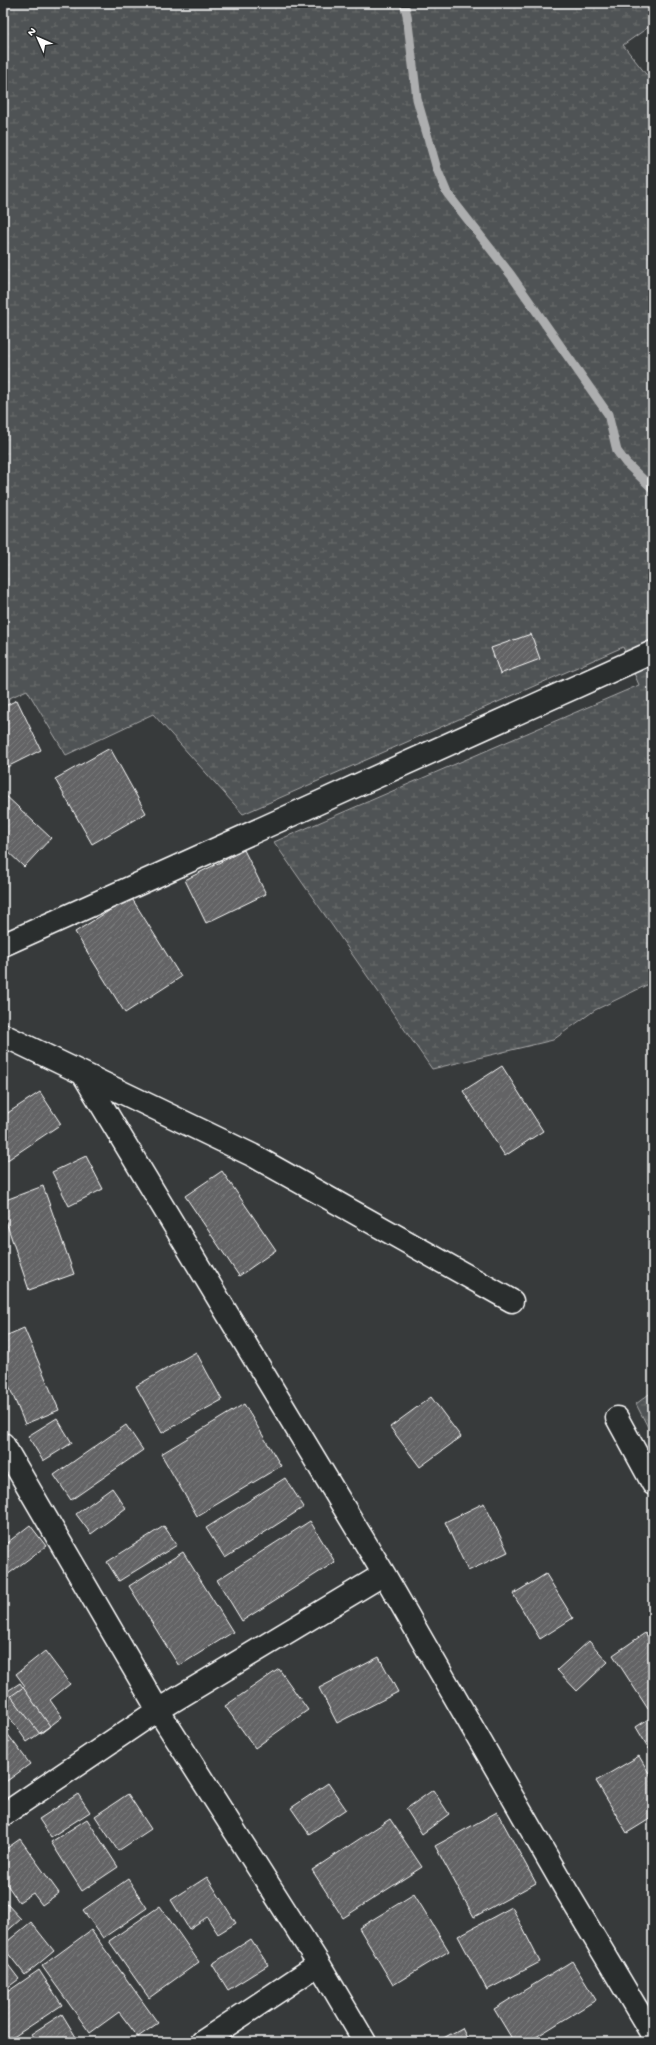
<svg xmlns="http://www.w3.org/2000/svg" width="656" height="2045" viewBox="0 0 656 2045" font-family="'Gochi Hand',sans-serif">
	<defs>
		<pattern id="wetland-marsh" width="20" height="14" patternUnits="userSpaceOnUse"><rect width="20" height="14" fill="#505354"/><path d="M1 5h8M5 5V1M11 12h8M15 12V8" fill="none" stroke="#6a6d6e"/></pattern>
		<pattern id="building-hatch" width="6" height="6" patternUnits="userSpaceOnUse"><rect width="6" height="6" fill="#636465"/><path d="M-1 1l2-2M0 6l6-6M5 7l2-2" fill="none" stroke="#7a7b7c"/></pattern>
	</defs>
	<rect width="100%" height="100%" fill="#373a3b"/>
	<filter id="ink" filterUnits="userSpaceOnUse"><feTurbulence type="fractalNoise" baseFrequency=".025" numOctaves="2"/><feDisplacementMap in="SourceGraphic" scale="8" xChannelSelector="R" yChannelSelector="G"/><feConvolveMatrix kernelMatrix="1 2 1 2 8 2 1 2 1" color-interpolation-filters="sRGB"/></filter>
	<g filter="url(#ink)">
		<path fill="url(#wetland-marsh)" stroke="#a8a9aa" d="M3,3h650v21l-30,21 30,38v899l-58,28 -42,30 -121,29 -158,-227 365,-157 -16,-38 -380,167 -90,-100 -87,41 -39,-65 -24,11z
			M653,1391v46l-17,-33z"/>
		<g fill="none" stroke-linecap="round" stroke-linejoin="round">
			<path stroke="#adaeaf" stroke-width="9" d="M404,3l3,12 10,84 20,70 10,24 64,82 97,139 9,37 9,12 27,26"/>
		</g>
		<path fill="url(#building-hatch)" stroke="#fff" d="M531,634l9,25 -40,15 -9,-26z
			M17,700l24,50 -34,17 -4,-8v-52z
			M110,748l36,65 -54,31 -37,-65z
			M3,793l48,45 -27,29 -21,-20z
			M244,850l22,44 -60,29 -21,-43z
			M131,897l50,80 -56,36 -50,-81z
			M502,1066l41,65 -38,25 -42,-65z
			M40,1092l21,32 -58,39v-47z
			M86,1156l17,33 -34,17 -17,-34z
			M222,1171l54,79 -37,26 -54,-80z
			M43,1186l31,88 -45,16 -26,-77v-12z
			M3,1277l4,13 -4,1z
			M24,1328l35,82 -34,14 -22,-52v-35z
			M196,1352l26,48 -60,33 -26,-47z
			M431,1397l30,40 -41,30 -30,-40z
			M244,1404l37,62 -84,50 -36,-62z
			M57,1418l15,25 -29,18 -15,-25z
			M126,1425l17,25 -72,50 -17,-25z
			M285,1478l19,29 -79,51 -19,-30z
			M112,1488l14,20 -35,26 -15,-20z
			M484,1503l24,49 -40,19 -23,-49z
			M310,1521l25,41 -93,59 -25,-41z
			M30,1525l16,21 -43,32v-32z
			M164,1526l13,19 -58,36 -12,-19z
			M183,1552l50,80 -54,34 -50,-80z
			M546,1574l27,44 -33,21 -27,-45z
			M645,1633l8,12v61l-5,3 -35,-54z
			M589,1641l19,21 -31,29 -20,-21z
			M45,1651l25,33 -20,16 12,17 -22,17 -29,-38 14,-10 -9,-12z
			M379,1657l19,35 -61,31 -18,-35z
			M279,1669l29,41 -53,38 -30,-42z
			M20,1683l30,43 -23,16 -24,-34v-14z
			M653,1716v30l-4,3 -13,-22z
			M3,1728l27,36 -27,20z
			M639,1756l14,24v37l-26,16 -31,-52z
			M328,1783l18,26 -37,25 -18,-26z
			M433,1790l16,24 -27,20 -16,-25z
			M78,1794l12,18 -39,25 -12,-18z
			M128,1794l23,35 -33,22 -23,-35z
			M497,1812l39,71 -62,34 -39,-71z
			M87,1819l31,48 -36,24 -31,-49z
			M390,1819l32,48 -79,51 -31,-48z
			M20,1839l39,54 -17,12 -9,-12 -14,9 -16,-23v-28z
			M207,1877l29,46 -18,11 -11,-17 -18,12 -18,-29z
			M128,1879l19,29 -44,30 -20,-28z
			M414,1894l35,57 -56,34 -34,-57z
			M6,1903l15,16 -18,16v-29z
			M160,1906l39,56 -50,36 -40,-57z
			M512,1907l28,55 -53,28 -29,-54z
			M31,1922l23,29 -29,24 -22,-28v-2z
			M91,1930l67,93 -20,14 -19,-25 -29,21 -48,-67z
			M251,1939l17,26 -40,25 -16,-26z
			M3,1958l16,21 -16,12z
			M572,1961l24,39 -68,42h-14l-20,-33z
			M39,1970l23,35 -56,37 -3,-5v-42z
			M62,2014l17,28h-43l-5,-8z
			M462,2028l7,14h-33z"/>
		<g fill="none" stroke-linecap="round" stroke-linejoin="round">
			<g stroke="#fff" stroke-width="25">
				<path id="street" d="M3,1035l249,120 260,146
					M83,1074l301,500 182,316 87,146
					M617,1418l36,66
					M3,1444l155,266 161,254 46,78
					M3,1815l155,-105 226,-136
					M202,2042l117,-78"/>
			</g>
			<g stroke="#fff" stroke-width="25">
				<path id="secondary" d="M3,945l650,-293"/>
			</g>
			<use href="#street" stroke="#2a2d2e" stroke-width="22"/>
			<use href="#secondary" stroke="#2a2d2e" stroke-width="22"/>
		</g>
	</g>
	<rect width="656" height="2045" fill="none" stroke="#2a2d2e" stroke-width="16"/>
	<rect x="8" y="8" width="640" height="2029" fill="none" stroke="#fff" stroke-width="1.5" filter="url(#ink)"/>
	<g transform="translate(38 38) rotate(315)" stroke="#2a2d2e" stroke-width="3" paint-order="stroke">
	<path d="M0-3L7 15L0 10L-7 15Z" fill="#ffffff"/>
	<text y="-6" font-size="11" font-weight="bold" text-anchor="middle" fill="#ffffff">N</text>
	</g>
</svg>
